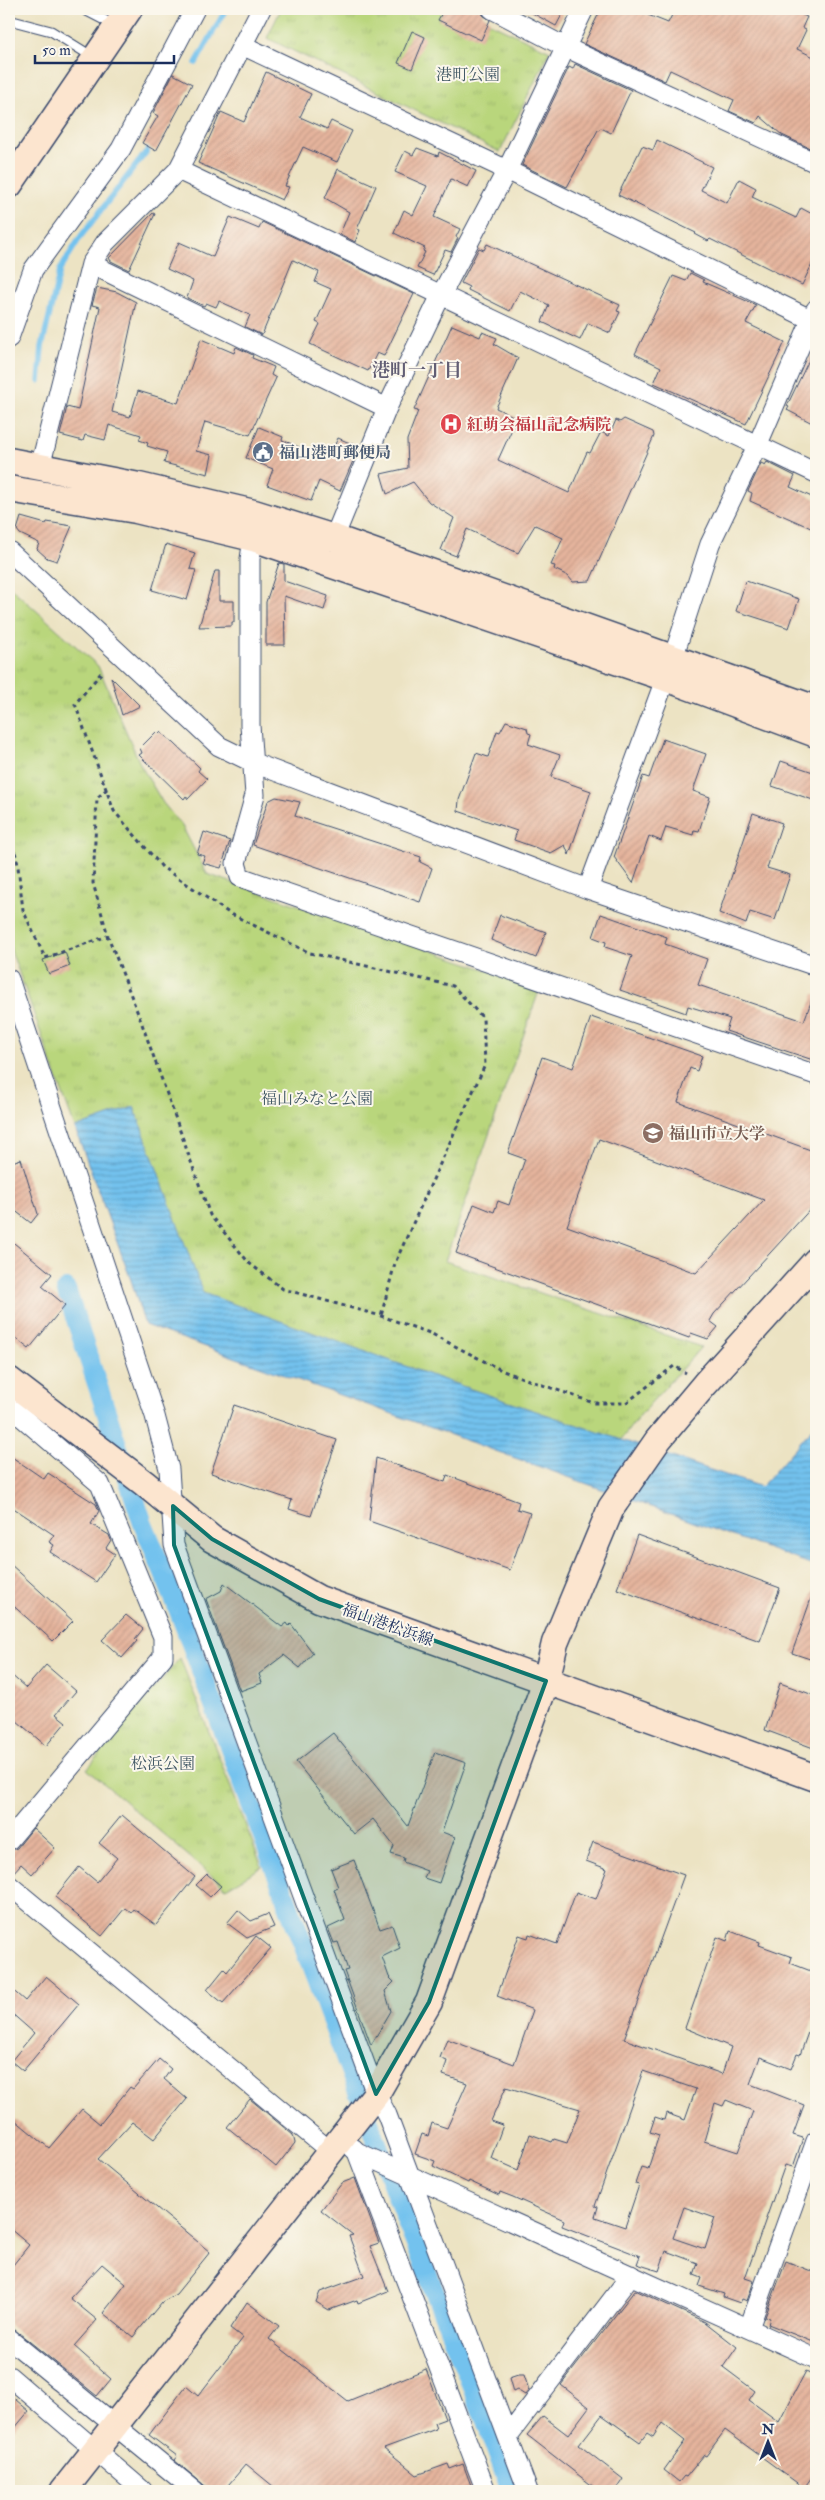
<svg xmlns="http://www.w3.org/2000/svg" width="825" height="2500" viewBox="0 0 825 2500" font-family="'IM FELL Double Pica','Noto Serif JP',serif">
	<defs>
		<pattern id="park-tufts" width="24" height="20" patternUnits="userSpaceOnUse" patternTransform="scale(1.25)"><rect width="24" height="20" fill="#b9d67c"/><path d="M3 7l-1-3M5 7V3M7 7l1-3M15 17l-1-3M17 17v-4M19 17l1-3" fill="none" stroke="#9eb86e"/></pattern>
		<pattern id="water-rules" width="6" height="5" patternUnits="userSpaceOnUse" patternTransform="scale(1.25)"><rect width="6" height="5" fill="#73c2ee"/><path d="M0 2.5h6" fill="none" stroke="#5e9ec4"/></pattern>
		<pattern id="building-hatch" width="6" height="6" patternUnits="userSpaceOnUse" patternTransform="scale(1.25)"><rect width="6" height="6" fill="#e5b49c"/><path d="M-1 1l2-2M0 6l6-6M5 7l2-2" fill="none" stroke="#c49b89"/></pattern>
	</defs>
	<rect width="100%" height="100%" fill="#fbf7ec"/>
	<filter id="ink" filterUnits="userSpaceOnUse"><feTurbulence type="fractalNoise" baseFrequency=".02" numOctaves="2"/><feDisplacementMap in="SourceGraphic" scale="10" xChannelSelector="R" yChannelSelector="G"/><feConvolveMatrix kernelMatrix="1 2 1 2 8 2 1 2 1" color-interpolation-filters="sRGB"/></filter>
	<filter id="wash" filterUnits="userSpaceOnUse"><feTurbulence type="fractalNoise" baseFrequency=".0096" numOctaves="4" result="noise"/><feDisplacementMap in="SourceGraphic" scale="20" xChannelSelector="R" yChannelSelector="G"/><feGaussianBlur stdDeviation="1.12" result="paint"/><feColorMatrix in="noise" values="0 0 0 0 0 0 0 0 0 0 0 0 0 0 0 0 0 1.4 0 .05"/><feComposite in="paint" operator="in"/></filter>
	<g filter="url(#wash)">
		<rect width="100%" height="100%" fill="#ece3c3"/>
		<path fill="url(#park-tufts)" stroke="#6a826d" d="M281,9h179l90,42 -50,101 -233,-114z
			M9,586l89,80 43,100 22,37 19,23 25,48 333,114 -95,273 256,86c-26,31 -56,59 -80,93l-180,-61 -239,-86 -68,-186 -59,21 -66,-183z
			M180,1658l82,209 -36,21 -139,-119z"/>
		<path fill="url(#water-rules)" stroke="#4778a6" d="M134,1107l69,186 238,86 320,108 55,-63v142l-671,-241 -14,-45 -56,-152z"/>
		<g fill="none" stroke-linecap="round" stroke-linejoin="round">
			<path stroke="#73c2ee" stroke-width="5.5" d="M196,63l30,-54
				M39,381l3,-34 18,-77 21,-34 66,-85"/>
			<path stroke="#73c2ee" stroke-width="20" d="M66,1289l76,232 34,82 223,599 86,217 26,72"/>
		</g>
		<g id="blocks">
			<path fill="url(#building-hatch)" fill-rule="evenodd" d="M444,9h37l2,6 7,5 -9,20 -43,-20z
				M525,9h40l-9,17z
				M601,9h32l35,14 7,-14h88l13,6 3,-6h11l17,8 -5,11 4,2 -9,19 19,9v93l-34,-16 -22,-19 -4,7 -27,-12 5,-11 -64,-30 -5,11 -81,-37z
				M412,31l13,6 -13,32 -14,-6z
				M575,64l56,26 -20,43 -10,-5 -3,2 -31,57 -45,-22 47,-98 4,2z
				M266,72l45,22 -11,23 27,12 4,-8 21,10 -15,31 -34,-15 -18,39 4,1 -7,13 -84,-37 23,-51 23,10z
				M173,74l19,10 -36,67 -14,-8 16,-27 -5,-3z
				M657,140l55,27 -11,23 26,13 12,-24 17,9 -4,9 44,21 5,-10 15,8v40l-14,29 -92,-46 -2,2 -13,-7 1,-1 -78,-38 24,-49 11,4z
				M417,148l21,8 1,-4 37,19 -8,16 -17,-8 -17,38 26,12 -4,8 2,1 -7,14 -6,-2 -12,25 -16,-7 8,-16 -2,-1 2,-3 -31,-15 10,-23 9,5 14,-29 -32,-14 10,-21 8,4z
				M338,169l38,17 -19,43 3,1 -5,12 -15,-8 9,-22 -24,-14z
				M153,213l2,1 -26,56 -18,-9 -2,-3z
				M230,217l29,12 3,-7 152,72 -30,62 -7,-3 -9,18 -58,-27 10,-20 -4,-2 15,-33 -16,-7 4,-10 -26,-12 -31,75 -17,-8 5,-12 -31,-14 -3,6 -10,-4 -2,3 -17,-8 6,-17 -26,-12 12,-27 34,15z
				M487,244l133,61 -3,6 3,1 -10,21 -22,-10 -8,17 -38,-18 7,-17 -29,-14 -10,20 -42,-21 1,-3 -8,-4 18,-35 5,2z
				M690,273l14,7 -1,2 53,23 -10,18 39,19 -39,82 -92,-41 7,-16 -26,-13 38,-78 13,5z
				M97,288l20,4 19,10 -24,110 18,5 8,-26 40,12 23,-64 33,14 2,-6 17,8 -1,3 22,9 -3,8 5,3 -26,57 -45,-13 -9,29 16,4 -4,19 -44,-11 3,-11 -20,-6 1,-3 -9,-3 2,-5 -32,-10 -4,15 -20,-5 -2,6 -23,-6 7,-28 11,3 22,-103 -8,-2z
				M452,325l28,12 2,-5 15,6 -3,6 24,14 -22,50 21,10 -19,42 71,33 18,-41 3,1 11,-21 8,4 7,-16 4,2 4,-3 29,13 1,4 -64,145 -17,1 -5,-6 -14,-7 1,-3 -4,-1 12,-27 -28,-13 -17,28 -51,-24 -11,27 -15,-6 13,-32 -25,-16 -16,-20 -26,12 -6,-20 27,-6 -1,-28 11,-29 -4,-1z
				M816,345v80l-29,-15 2,-3 -2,-1z
				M259,427l24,10 -1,3 46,19 10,-21 21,9 -19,44 -21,-10 -8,20 -44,-16 6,-16 -27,-11z
				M767,462l28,14 -5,11 26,12v22l-3,8 -63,-28 2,-8 -4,-2 13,-28 4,2z
				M21,517l25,7 1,-2 25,4 -15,35 -10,-3 -10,-9 2,-6 -19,-9 -3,-4z
				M166,544l29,9 -5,16 6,1 -9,30 -35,-10z
				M279,563l5,1v17l44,15 -4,14 -40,-14 1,49h-19v-43z
				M215,571h4v30h15v21h-2v4l-33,1z
				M746,581l53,18 -10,29 -53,-17z
				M111,677l29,29 -18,9z
				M506,721l21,7 1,5 3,1 -3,10 32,11 -9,22 40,14 -22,64 -4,-10 -14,8 -37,-13 3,-9 -59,-20 1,-11 17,-47 12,4 9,-26 3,1z
				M156,732l2,2 2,-2 14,11 26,25 -2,3 9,8 -19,20 -2,-3 -2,3 -45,-44 3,-2 -2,-5z
				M663,739l43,15 -13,37 17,6 -11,34 -5,-1 -1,5 -27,-8 -5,14 -12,-5 -16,47 -19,-26 29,-81 6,2z
				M781,761l35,12v28l-44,-15z
				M276,797l24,5 -5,14 126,41 -1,5 12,6 -12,34 -167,-57 15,-44z
				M753,813l29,10 -15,45 23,7 -15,45 -25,-8 -4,12 -27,-11z
				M204,832l26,9 -9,27 -19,-5 3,-7 -8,-2z
				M601,914l66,23 -2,7 42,15 -9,26 106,36 10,-27h2v67l-90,-30 4,-12 -42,-13 -2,7 -66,-23 12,-34 -27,-9 1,-5 -13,-5z
				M500,915l46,17 -10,26 -45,-18z
				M65,952l5,14 -21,8 -6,-14z
				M591,1017l111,39 -5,15 -7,-3 -12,34 138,50v51l-102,111 -4,7 8,6 -10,12 -17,-6 -2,5 -233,-85 18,-49 20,8 4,-11 11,4 16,-46 -17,-6 34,-96 31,11zM599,1139l165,61 -68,73 -129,-47z
				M21,1159l17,55 -7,9 -22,-17v-43z
				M9,1239l43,35 -10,12 23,19 -36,44 -20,-16z
				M234,1405l103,35 -26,76 -22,-7 3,-9 -81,-27z
				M9,1455l35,24 4,-6 48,31 3,7 -8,13 18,11 2,5 -5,8 9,6 -19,28 -46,-30 4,-7 -5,-3 5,-7 -45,-30z
				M376,1458l69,24 2,-7 72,27 -2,7 13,4 -20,57 -141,-49z
				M637,1535l143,53 -20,53 -143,-52z
				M9,1563l64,58 -20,20 -44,-39z
				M224,1583l58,44 5,-4 2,3 2,-2 22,29 -13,15 -16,-13 -25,19 3,9 -22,8 -34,-92 15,-8z
				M814,1590l2,1v70l-24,-8z
				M126,1615l17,14 -8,10 2,2 -15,17 -20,-18z
				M46,1665l30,26 -20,23 10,8 -20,24 -37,-32v-41l17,15z
				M780,1683l36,13v53l-51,-19z
				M333,1733l75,93 27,-74 31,11 -24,69 13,5 -16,46 -15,-5 3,-7 -24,-9 1,-4 -13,-4 3,-8 -21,-27 -19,15 -58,-72z
				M122,1815l73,62 -39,48 -22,-16 -3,4 -6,-5 -23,28 -47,-39 24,-30 18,15 20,-24 -18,-15z
				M33,1828l22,20 -23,26 -11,-10 -9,10h-3v-23l8,-3z
				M593,1842l91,33 -60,164 98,35 9,-27 -46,-19 32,-91 10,4 3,-10 30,11 -1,3 33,12 -2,6 26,10v37l-16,45 -3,-1 -6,15 -31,-12 -10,27 54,21 -11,30 10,3 -10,29 -8,-2 -40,113 9,3 -7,20 -5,-2 -2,4 -17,-6 1,-3 -25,-8 3,-8 -8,-3 4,-12 -32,-12 -7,20 -22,-7 3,-8 -78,-30 2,-6 -51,-23 -13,-5 -1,3 -30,-14 -1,2 -35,-17 2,-5 -20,-7 7,-20 6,2 4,-13 15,5 20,-45 -24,-8 4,-14 -7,-3 7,-19 67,25 19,-54 -36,-14 22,-61 9,3 1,-4 28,10 19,-52 20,7 11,-30 -21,-8zM643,2071l53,18 -11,31 -19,-7 -2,7 -9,-3 -5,15 9,3 -11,34 -7,-2 -6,17 4,1 -14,42 -30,-10 3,-10 -3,-1zM506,2087l74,22 -13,34 -13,-4 -2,3 -22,-8 -12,36 -27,-12 12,-33 -12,-4zM726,2100l27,11 -15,41 -34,-11 11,-38 8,3zM684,2207l31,11 -10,31 -32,-11z
				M354,1860l26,69 12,-4 8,23 -18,9 7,20 5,5 -9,9 6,20 -20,34 -27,-74 4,-1 -10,-28 -4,1 -6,-15 17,-8 -11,-31 4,-2 -7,-18z
				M207,1874l14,12 -11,11 -14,-12z
				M238,1910l13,11 17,-7 6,13 -27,11 -20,-15z
				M256,1936l15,12 -48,55 -16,-13 17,-21 3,3z
				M46,1976l33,28 -56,67 -12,-10 23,-28 -25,-22v-24l16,14z
				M159,2059l12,10 -7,10 23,20 -33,40 -22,-17 -34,37 112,93 -34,42 -14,8 -29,35 -30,-24 23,-29 -24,-20 -32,34 27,22 -23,26 37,33 -14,17 -88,-71v-55l20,-25 -20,-17v-113l40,33 33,-39 18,15 30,-37 3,2z
				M250,2099l43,36 2,8 -19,24 -49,-40z
				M355,2178l24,65 -9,3 18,45 -30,12 -1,-3 -28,10 -13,-8 4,-10 44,-16 -15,-40 4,-1 -32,-25 21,-27z
				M786,2261l30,12v70l-48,-19 2,-6 -5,-1z
				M635,2290l70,32 32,25 -14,20 32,24 -6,9 30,22 27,-51 10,5v95l-12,17 -79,-58 -19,26 -2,-1 -18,22 -2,-1 -5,6 -15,-12 21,-29 -23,-18 -9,14 -6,-4 -7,9 -38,-27 -23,30 44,34 -8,12h-16l-72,-56 16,-19 25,19 21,-28 -28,-22z
				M247,2302l32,24 -10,13 79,62 78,-32 19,50 -11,4 2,6 -52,19 33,27 31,-11 2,5 13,-5 10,27h-194l-33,-27 -23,27h-11l-8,-6 -30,-25 3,-4 -28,-21 37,-49 12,10 45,-58 -13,-10z
				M518,2375h6l5,15 -4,5 -8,-5 -4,2 -4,-14z
				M9,2394l20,17 -20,24z"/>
		</g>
	</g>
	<g filter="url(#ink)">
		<use href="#blocks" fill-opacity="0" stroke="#3a4a6d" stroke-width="1"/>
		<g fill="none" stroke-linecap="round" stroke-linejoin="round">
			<g stroke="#3a4a6d" stroke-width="11">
				<path id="lane" d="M83,9l31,16
					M9,20l42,11 42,26"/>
			</g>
			<g stroke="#3a4a6d" stroke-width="21">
				<path id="street" d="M492,9l73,38 251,116
					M244,46l263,124 309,152
					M178,170l638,303
					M91,264l296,144
					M9,338l24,-68 88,-121 74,-140
					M40,467l51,-203 14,-21 73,-73 83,-161
					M253,538l-3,21v166l5,70 -19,68 4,14 576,198
					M334,538l53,-130 54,-113 66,-125 77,-161
					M9,551l210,195 35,17 334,126 228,77
					M588,889l85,-231 37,-114 47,-98 59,-137
					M9,979l146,437 14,53 5,76 202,549 11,21 141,376
					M9,1406l91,78 63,153v20l-154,183
					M9,1885l321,266
					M353,2148l4,4 129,339
					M357,2152l459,207
					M749,2328l67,-187
					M9,2339l186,152
					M9,2376l134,115
					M508,2436l123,-161"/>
			</g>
			<g stroke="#3a4a6d" stroke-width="29">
				<path id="secondary" d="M9,185l120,-176
					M9,461l130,25 115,27 80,25 482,171
					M9,489l127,21 117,28 413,140 150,56
					M9,1380l135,103 68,56 107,60 497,179
					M63,2491l313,-397 53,-92 117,-321 9,-38 56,-135 47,-68 47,-56 111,-123"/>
			</g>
			<path stroke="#3a4a6d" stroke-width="3" stroke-dasharray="4 4" stroke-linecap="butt" d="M101,673l-26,31 39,107 48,56 67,46 81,40 143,33 30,32 2,47 -90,198 -14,53
				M107,789l-10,9 -4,85 15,53 34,88 68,191 39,48 34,26 98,27 49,17 73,38 91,32h32l48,-37 12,7
				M9,837l8,21 6,52 22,48 63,-22"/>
			<use href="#lane" stroke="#fff" stroke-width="9"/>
			<use href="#street" stroke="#fff" stroke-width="19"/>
			<use href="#secondary" stroke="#fce5cf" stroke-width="26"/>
		</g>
	</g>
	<path fill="#0f766e" fill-opacity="0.2" stroke="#0f766e" stroke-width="4" stroke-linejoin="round" d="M173,1506l39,33 107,60 227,82 -117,321 -53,92 -202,-549z"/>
	<defs>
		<g id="hospital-disc" transform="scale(1.125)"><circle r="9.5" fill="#e0444e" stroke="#fbf7ec"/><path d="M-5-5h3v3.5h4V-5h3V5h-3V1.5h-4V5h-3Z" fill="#fff"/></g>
		<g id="civic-disc" transform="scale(1.125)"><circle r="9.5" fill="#5c6f8a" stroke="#fbf7ec"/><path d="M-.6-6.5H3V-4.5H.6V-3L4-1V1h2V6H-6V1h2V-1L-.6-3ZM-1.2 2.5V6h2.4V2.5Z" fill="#fff"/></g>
		<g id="university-disc" transform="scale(1.125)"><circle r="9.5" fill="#8d6e63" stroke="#fbf7ec"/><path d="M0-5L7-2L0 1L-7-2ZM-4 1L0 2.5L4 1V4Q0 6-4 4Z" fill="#fff"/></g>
	</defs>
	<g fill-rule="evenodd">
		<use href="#hospital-disc" x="451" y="424"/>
		<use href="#civic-disc" x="263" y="452"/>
		<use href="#university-disc" x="653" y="1133"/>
	</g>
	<g text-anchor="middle" stroke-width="4" stroke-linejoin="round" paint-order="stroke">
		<g font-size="16" fill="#425966" stroke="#fbf7ec">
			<text x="468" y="80">港町公園</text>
			<text x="317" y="1104">福山みなと公園</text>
			<text x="163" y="1769">松浜公園</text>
		</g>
		<g font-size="16" font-weight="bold" fill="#be3a42" stroke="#fbf7ec" text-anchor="start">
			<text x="467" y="430">紅萌会福山記念病院</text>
		</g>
		<g font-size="16" font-weight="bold" fill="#4e5e75" stroke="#fbf7ec" text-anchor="start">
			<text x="279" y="458">福山港町郵便局</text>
		</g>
		<g font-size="16" font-weight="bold" fill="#785e54" stroke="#fbf7ec" text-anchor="start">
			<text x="669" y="1139">福山市立大学</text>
		</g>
		<g font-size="16" fill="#1b2f5e" stroke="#fbf7ec">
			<text transform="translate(388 1624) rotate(20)" y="6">福山港松浜線</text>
		</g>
		<g font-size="18" font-weight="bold" fill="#625e74" stroke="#fbf7ec">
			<text x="417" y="376">港町一丁目</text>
		</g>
	</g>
	<rect width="825" height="2500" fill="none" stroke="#fbf7ec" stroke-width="30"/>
	<g transform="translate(768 2442)" stroke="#fbf7ec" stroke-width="4" paint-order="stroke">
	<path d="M0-4L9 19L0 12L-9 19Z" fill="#1b2f5e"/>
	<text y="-8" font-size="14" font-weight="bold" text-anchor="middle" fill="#1b2f5e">N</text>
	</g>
	<path d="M35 55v8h139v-8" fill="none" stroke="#1b2f5e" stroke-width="2.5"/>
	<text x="42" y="55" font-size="15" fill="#1b2f5e" stroke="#fbf7ec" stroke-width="4" paint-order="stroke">50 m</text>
</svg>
